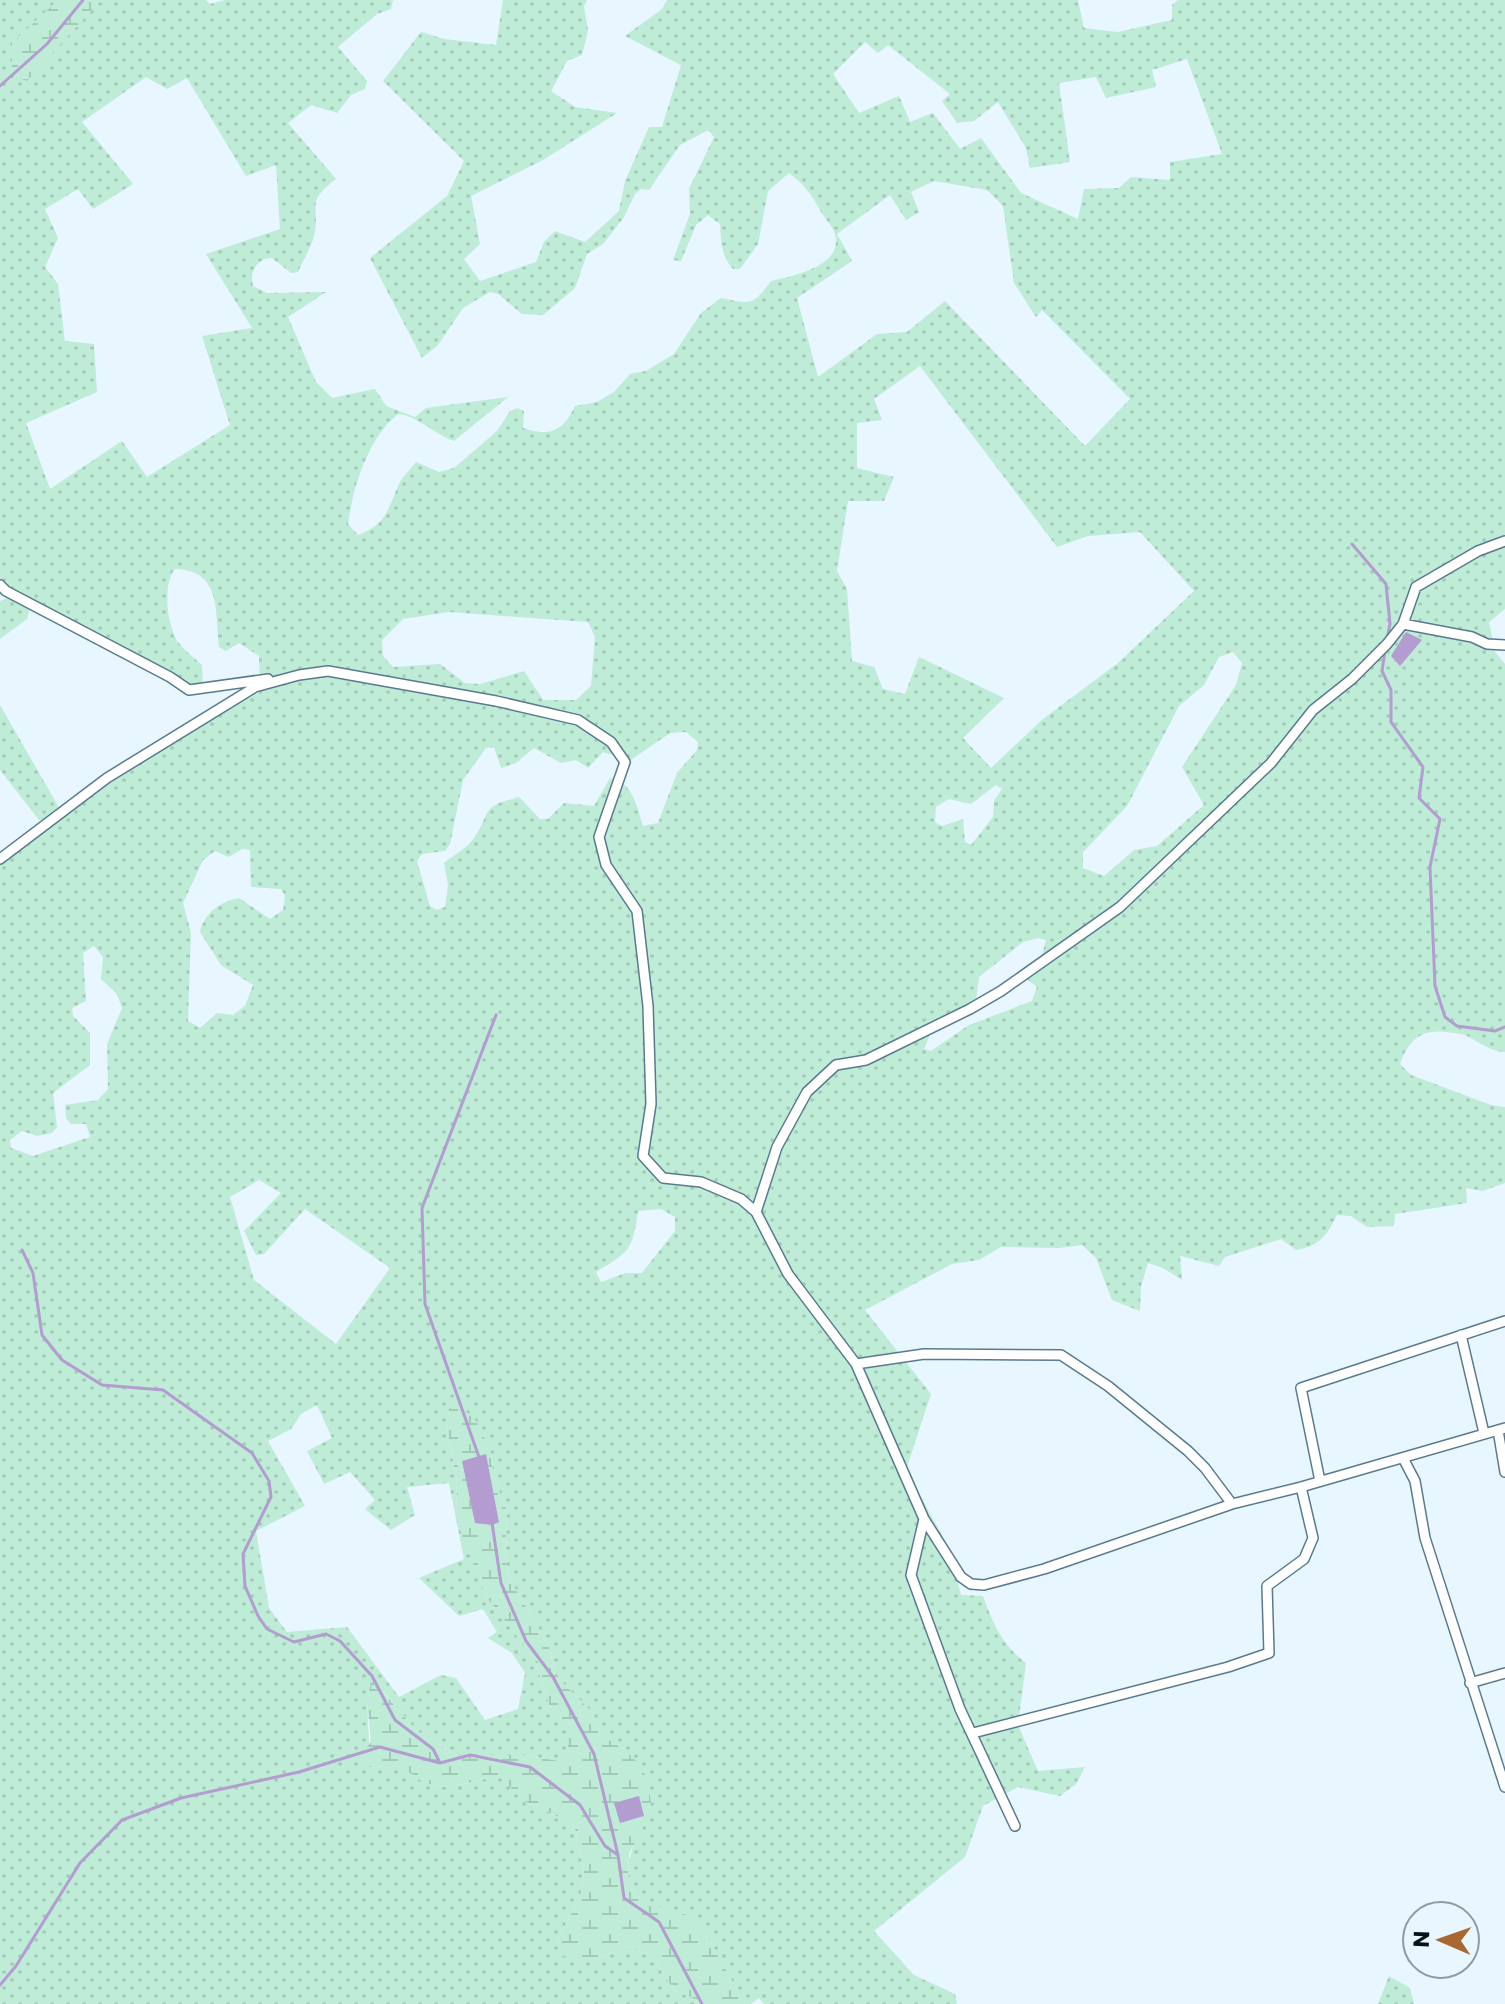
<svg xmlns="http://www.w3.org/2000/svg" width="1505" height="2004" viewBox="0 0 1505 2004" font-family="Poppins,sans-serif">
	<defs>
		<pattern id="grass-dots" width="8" height="8" patternUnits="userSpaceOnUse" patternTransform="scale(2)"><rect width="8" height="8" fill="#beecd6"/><path d="M2 2h.1M6 6h.1" fill="none" stroke="#a2cab7" stroke-width="1.8" stroke-linecap="round"/></pattern>
		<pattern id="wetland-marsh" width="20" height="14" patternUnits="userSpaceOnUse" patternTransform="scale(2)"><rect width="20" height="14" fill="#beecd6"/><path d="M1 5h8M5 5V1M11 12h8M15 12V8" fill="none" stroke="#a2cab7"/></pattern>
	</defs>
	<rect width="100%" height="100%" fill="#e7f6ff"/>
	<path fill="url(#grass-dots)" fill-rule="evenodd" d="M0,0h58l-46,43 14,38 75,-81h105l4,4 15,-4h168l-2,9 -14,5 -39,33 29,34 -2,8 -14,6 -14,18 -26,-8 -23,18 48,56c-32,24 -15,27 -22,57 -3,12 -11,24 -16,36l-7,1 -19,-15c-15,0 -23,14 -19,28l14,7 59,-1 -38,25 28,65 16,16 43,-9 11,17 29,11 11,-9 82,-11 -54,44c-19,-6 -37,-26 -56,-27 -30,24 -45,73 -50,110l10,11c31,-11 30,-29 42,-53 4,-7 11,-13 16,-20l23,10 15,-4 43,-37 13,-20 7,-3 7,3 -1,17c26,9 40,4 52,-22l22,-4 17,-10 16,-18 16,-3 28,-17 27,-41 20,-15c30,6 31,9 50,-17 22,-5 73,-15 64,-47 -3,-8 -10,-16 -14,-22 -9,-17 -17,-28 -32,-39l-21,18 -10,53 -18,25h-7c-12,-13 -12,-28 -13,-45l-12,-9 -12,10 -15,36 -8,-1 17,-46 -1,-25 25,-52 -6,-7 -28,15 -31,45 -8,-1 -6,5 -11,23 -21,27 -16,10 -12,34 -32,27 -21,-1 -24,-20 -8,-2 -27,16 -25,37 -16,13 -52,-100 77,-62 17,-35 -81,-80 38,-49 23,7 52,6 7,-45h84l-3,6 4,25 -6,24 -15,6 -16,30 24,16 42,6 -74,47 -72,36 9,48 -16,15 16,22 56,-19 8,-20 11,-11 30,11 34,-31 6,-30 24,-54h13l19,-62 -56,-29 37,-27 5,-9h411l6,28 34,4 54,-12v-15l6,-5h327v609l-16,13 6,30 10,12v388c-17,-1 -25,-10 -40,-17 -6,-2 -13,-2 -19,-3 -26,-3 -37,8 -46,32l11,11 80,30 14,2v76l-23,8 -16,-3 1,15 -72,11 -1,12 -27,1 -16,-11 -14,-1c-10,20 -17,31 -41,35l-15,-11 -56,18 -6,9 -39,-10 2,24 -19,-12 -15,-5 -7,23 -1,25 -28,-11 -16,-42 -14,-13 -23,3 -58,-1 -22,13 -27,4 -87,46 66,84 -25,76 42,76 13,49 22,1c10,28 19,49 43,67l-8,62 20,46 47,-4 -9,17 -16,12 -42,-9 -35,19 -18,51 -91,74 40,44 41,19 2,10h-193l-5,-6 -8,6h-6l-39,-70 -70,-37c-21,-31 6,-64 15,-95l-27,-53 -20,-12 -15,-28 -34,-34 -6,-29 -39,-66 -5,-23 2,-46 -14,-35 -2,-23 -45,-29 11,57 -1,36 31,81 47,60 15,46 19,26v17l-8,14 -39,-6h-64l-41,-25 -32,-38 -14,-6c-6,26 1,55 0,81l31,-1c36,31 50,20 93,11l7,1 23,23 50,23 10,47 -3,24 -24,46 37,18 36,-13 22,11 22,33 21,9 2,5h-697v-1143l113,-84 147,-85 -1,-36 -20,-13 -13,8 -7,-4c-4,-35 3,-77 -44,-78 -13,15 -8,57 3,73 6,8 16,16 24,23l1,21h-12l-92,-52 -68,-30 -4,15 -27,20v-38l12,-5 -12,-10zM865,42l13,11 10,-8 62,49 -8,7 15,22 17,-2 24,-19 28,46 4,20 40,-6 -11,-79 37,-6 10,21 50,-11 -4,-17 35,-11 35,95 -52,8v18l-39,-3 -12,11 -35,1 -6,30 -57,-26 -40,-55 -21,11 -27,-36 -23,9 -11,-26 -40,17 -26,-39zM146,77l21,12 20,-11 59,98 30,-11 4,64 -74,25 46,74 -50,8 28,89 -83,52 -25,-36 -72,48 -24,-66 71,-31 -3,-48 -29,-3 -7,-57 -13,-17 13,-29 -13,-29 33,-20 15,20 40,-25 -51,-62zM934,181l53,9 16,16 11,77 22,34 6,-7 88,89 -45,47 -140,-145 -38,31 -30,2 -59,43 -21,-79 55,-37 -15,-27 53,-39 16,25 13,-8 -8,-20zM920,366l137,181 31,-11 52,-4 54,59 -76,72 -75,56 -52,49 -28,-30 41,-40 -85,-41 -14,37 -22,-5 -9,-22 -22,-6 -5,-72 -10,-18 11,-70h36l10,-24 -37,-9v-45l25,-3 -8,-21zM449,612l139,10 7,15 -4,49 -15,14h-33l-19,-29 -44,13 -15,-1 -25,-19 -47,3 -10,-11 -1,-16 21,-21zM1233,652l9,11 -6,22 -54,82 22,38 -47,41 -23,4 -30,26 -21,-8v-16l44,-46 52,-100 25,-21 15,-28zM686,732l12,10 -1,8 -20,23 -19,50 -15,3c-6,-19 -10,-44 -33,-48l-16,28 -30,-3 -16,16h-8l-21,-22c-40,11 -26,12 -45,41 -6,10 -21,17 -30,25l4,22 -3,22 -8,3 -7,-4 -13,-45 5,-7 23,-3 5,-7 13,-64 23,-32 8,-1 7,21 15,-5 18,-15 27,15 15,-3 12,8 15,-16 28,8 39,-27zM996,785l6,4 -8,12 -1,16 -22,28 -6,-3 -2,-23 -21,7 -7,-4 1,-15 13,-8 22,5zM242,849l8,1 1,37 30,2 4,7 -2,14 -13,9 -31,-21c-19,4 -35,15 -39,34l21,33 32,20 -8,21 -12,9 -16,-2 -17,15 -12,-7 3,-88 -8,-30 20,-43 12,-9 14,6zM1038,938l8,2 -4,15 -18,15v7l13,10 -5,14 -63,24 -38,26 -7,-2 9,-21 42,-21 4,-30 44,-35zM94,946l9,11 -2,22 16,15 5,14 -15,36 1,45 -10,11 -33,5 1,13 5,6h15l4,13 -57,19 -22,-8 -1,-8 12,-9 15,5 15,-3 5,-6 -4,-34 37,-28v-32l-17,-17 -1,-8 14,-7 -3,-48zM259,1180l22,13 -37,38 12,24 8,-1 41,-45 85,59 -54,76 -82,-64 -24,-83zM661,1209l14,8v14l-33,42h-16l-25,9 -5,-10c34,-21 36,-21 42,-61zM317,1405l15,33 -25,13 17,33 26,-12 25,28 -10,9 26,21 24,-15 -8,-28 42,-4 15,76 -45,19 40,38 24,-7 14,23 -9,6 24,15 13,20 -7,36 -33,11 -29,-42 -15,-3 -42,22 -52,-70 -60,5 -18,-24 -13,-77 49,-25 -37,-65 23,-12 10,-15z
		M0,705l57,99 2,7 -12,9h-8l-39,-50z
		M1389,1976l21,12 4,16h-36z"/>
	<path fill="url(#wetland-marsh)" fill-rule="evenodd" d="M58,0h43l-74,81 -15,-6v-32z
		M456,1404l19,15 16,34 2,23 14,35 -2,46 5,23 39,66 6,29 34,34 15,28 20,12 16,16 7,14 4,23 -7,23 -15,29 -1,22 4,15 5,6 14,7 38,12 17,18 39,70h-48l-2,-5 -21,-9 -22,-33 -22,-11 -36,13 -31,-3 -6,-15 24,-46 3,-24 -10,-47 -50,-23 -23,-23 -7,-1c-43,9 -57,20 -93,-11 -14,1 -34,6 -43,-7l13,-17 -4,-40 3,-16h8l38,44 41,25h64l39,6 8,-14v-17l-19,-26 -15,-46 -47,-60 -27,-68 -4,-12 1,-37 -11,-57 3,-15zM486,1455l13,67 -37,-61z"/>
	<path fill="#b29cd0" d="M1406,632l16,8 -22,26 -9,-10z
		M486,1454l13,68 -7,3 -17,-2 -13,-62z
		M639,1796l5,20 -24,7 -6,-20z"/>
	<g fill="none" stroke-linecap="round" stroke-linejoin="round">
		<path stroke="#b29cd0" stroke-width="3" d="M0,86l47,-42 36,-44
			M1352,544l34,40 4,40 -3,15
			M1385,651l-3,20 9,19v32l32,45 -4,31 21,21 -10,48 5,119 10,31 12,9 38,5 10,-4
			M22,1250l11,23 9,62 20,25 40,25 61,5 89,63 17,28 2,16 -28,57 2,32 13,30 9,13 27,13 32,-8 14,7 32,35 23,44 38,29 7,14
			M480,1460l-55,-156 -3,-96 74,-193
			M492,1523l9,60 25,58 27,36 41,77 24,101 6,43 35,24 43,82
			M0,1985l16,-19 64,-103 42,-43 59,-22 118,-26 81,-25 60,16 30,-8 60,12 50,38 25,41 13,9"/>
		<g stroke="#597a8e" stroke-width="12">
			<path id="minor" d="M0,585l6,6 164,86 19,13 79,-11
				M1403,624l69,13 15,7 18,1
				M0,859l107,-81 148,-91 44,-12 29,-4 168,30 82,19 33,22 14,20 -26,75 7,28 31,46 11,95 3,98 -8,52 20,22 38,4 40,17 15,13 32,62 68,90 68,155 37,58 10,7 13,1 60,-16 188,-65 69,-17 204,-59
				M756,1212l21,-65 30,-55 29,-27 30,-5 104,-51 31,-18 119,-84 151,-144 42,-53 39,-31 35,-35 16,-20 13,-37 62,-36 27,-10
				M1461,1335l23,98
				M856,1364l68,-10 137,1 47,31 80,65 17,17 27,36
				M1498,1430l7,42
				M1403,1458l12,23 10,57 80,249
				M1320,1481l-19,-93 204,-67
				M924,1519l-13,56 49,134 55,117
				M1470,1683l35,-10
				M973,1733l255,-66 41,-14 -2,-67 37,-27 9,-21 -12,-51"/>
		</g>
		<use href="#minor" stroke="#fff" stroke-width="9"/>
	</g>
	<g transform="translate(1441 1940) rotate(272)"><circle r="38" fill="#e7f6ff" stroke="#8d9ba3" stroke-width="2"/>
	<path d="M0-6L14 30L0 20L-14 30Z" fill="#a86830"/>
	<text y="-12" font-size="22" font-weight="bold" text-anchor="middle" fill="#06131a">N</text>
	</g>
</svg>
